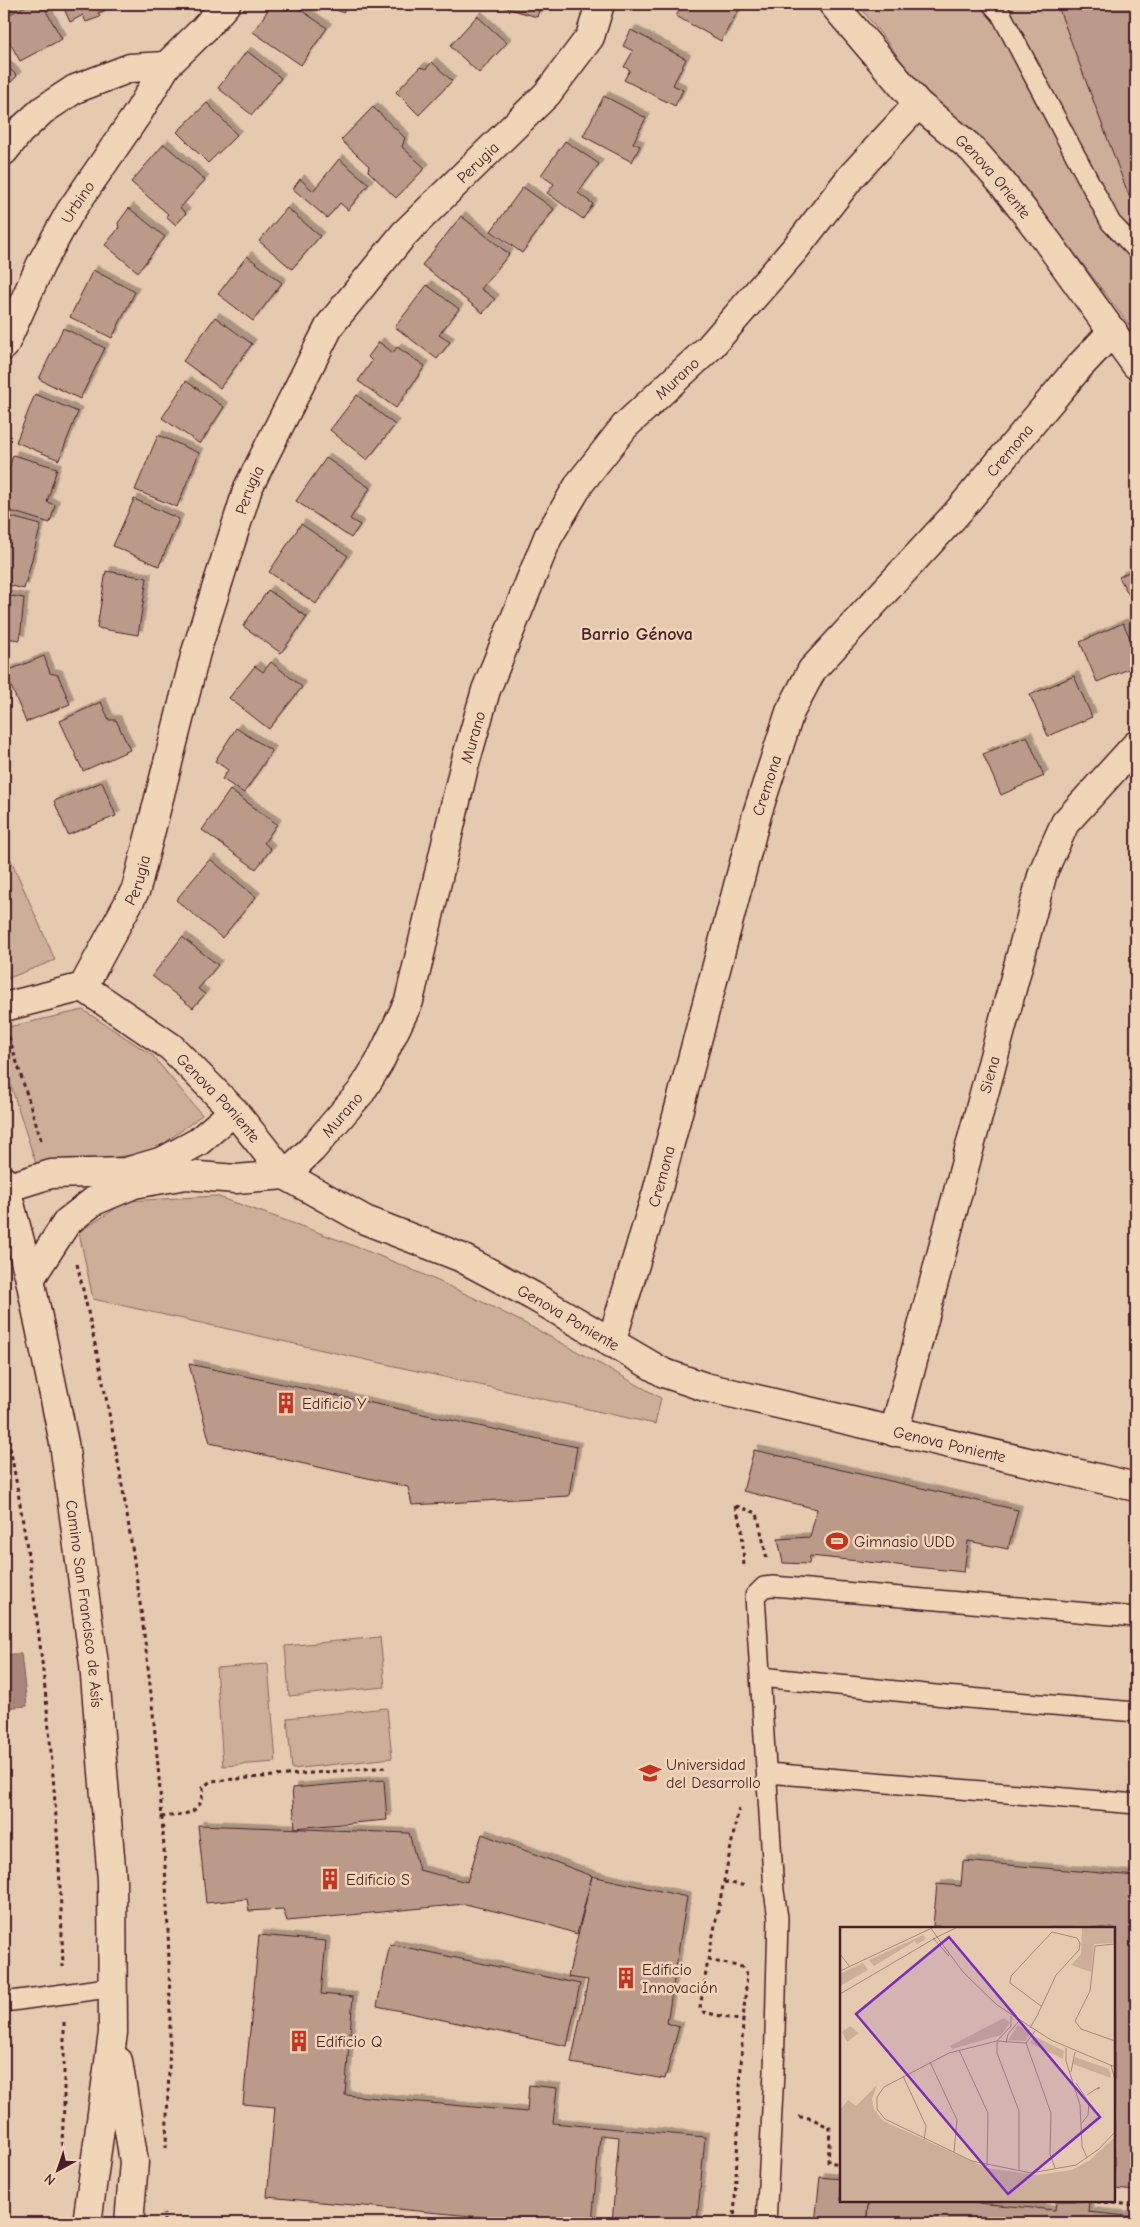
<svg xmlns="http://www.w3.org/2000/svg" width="1140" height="2227" viewBox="0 0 1140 2227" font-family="'Comic Neue',sans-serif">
	<defs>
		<filter id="shadow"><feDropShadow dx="4.5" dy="-4.5" stdDeviation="0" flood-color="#0004"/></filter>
	</defs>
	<rect width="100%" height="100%" fill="#e6caaf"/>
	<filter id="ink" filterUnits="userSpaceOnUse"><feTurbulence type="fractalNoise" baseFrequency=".02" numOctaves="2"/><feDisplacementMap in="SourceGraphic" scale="10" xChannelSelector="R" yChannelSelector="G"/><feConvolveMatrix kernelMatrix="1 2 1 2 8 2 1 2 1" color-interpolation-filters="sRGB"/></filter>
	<g filter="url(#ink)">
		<path fill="#ccae99" stroke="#8b6662" d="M858,4h278v330l-131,-172 -80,-70z
			M4,844l51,116 -51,20z
			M83,1010l69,45 50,60 -48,36 -60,10 -58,3 -32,-100v-36z
			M216,1196c86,30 172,60 254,100 65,31 128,67 191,102l-6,26 -562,-125 -14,-67 48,-31z
			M380,1637l5,50 -96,9 -4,-50z
			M268,1664l8,98 -53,4 -7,-98z
			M387,1708l5,50 -100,11 -5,-51z"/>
		<path fill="#a8867a" stroke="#825d5a" d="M21,1653l6,53 -23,2v-53z"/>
		<path fill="#bb9a8a" stroke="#4a1f2b" filter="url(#shadow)" d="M30,4h12l20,35 -42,22 -16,-29v-27l6,9z
			M62,4h57l-21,9 2,4 -14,5 -3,-7 -13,7z
			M272,4h20l35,24 -26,37 -48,-33z
			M325,4h23l-5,9z
			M493,4h48l-4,13z
			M683,4h59l-21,37 -45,-25z
			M1057,4h79v190l-7,2z
			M477,16l30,27 -28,30 -29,-27z
			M631,30l55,29 -13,26 10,5 -8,16 -51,-26 6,-10 -6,-3 9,-16 -10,-5z
			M247,51l34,27 -29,37 -34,-27z
			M432,62l20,19 -33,34 -23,-23 24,-25 6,2z
			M4,63l13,13 -13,13z
			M604,96l42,22 -13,25 7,3 -8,16 -49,-26z
			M207,103l30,32 -29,28 -31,-31z
			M373,107l32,31 -3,9 23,21 -29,30 -28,-27 1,-5 -28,-26z
			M565,141l34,23 -21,29 15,11 -10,15 -36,-26 7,-9 -13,-9z
			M164,144l41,36 -25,28 6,5 -10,12 -10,-9 2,-2 -37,-32z
			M339,159l30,25 -21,26 -8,-7 -13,15 -34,-29 7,-10 13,12z
			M523,187l31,22 -32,44 -31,-22z
			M129,208l36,29 -27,35 -33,-27 14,-17 -1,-5z
			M287,208l33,28 -28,33 -33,-28z
			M461,216l48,38 -28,35 14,10 -12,14 -61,-48z
			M247,256l35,27 -29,38 -35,-27z
			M93,270l42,22 -23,46 -42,-21z
			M427,285l32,24 -20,26 11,7 -13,17 -42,-32z
			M215,317l37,27 -32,44 -37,-27z
			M63,328l42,20 -25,51 -41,-20z
			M379,342l14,11 4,-6 28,19 -29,42 -38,-27 14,-20 -4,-4z
			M186,381l38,26 -24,37 -38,-26z
			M35,394l43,18 -19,48 -43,-18z
			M357,395l38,30 -28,35 -37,-30z
			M158,435l41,18 -22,54 -42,-17z
			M13,455l44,13 -10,34 8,3 -5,18 -46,-14v-23z
			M326,458l44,30 -20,31 10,6 -9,13 -55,-37z
			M134,499l45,20 -20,47 -46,-20z
			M4,515l37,10 -17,64 -20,-5z
			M301,524l47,32 -32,48 -47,-32z
			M1136,568v40l-17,-31z
			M106,571l41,7 -9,57 -41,-7z
			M268,590l39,27 -26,36 -38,-27z
			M4,595l20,3 -4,42 -16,-2z
			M1123,623l13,28v15l-39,16 -17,-40z
			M44,656l6,17 8,2 12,29 -44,18 -21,-50z
			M271,662l31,25 -33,42 -40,-31 26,-32 8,6z
			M1074,676l18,41 -44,19 -18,-41z
			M101,702l8,18h7l14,30 -47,21 -23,-50z
			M236,728l36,23 -28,42 -22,-14 6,-9 -13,-9z
			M1027,736l17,40 -43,19 -18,-41z
			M102,782l14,34 -48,19 -14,-34z
			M230,790l47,34 -13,19 7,6 -15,20 -54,-39z
			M210,859l46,38 -34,41 -46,-38z
			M182,937l36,28 -20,24 7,5 -12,14 -41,-32z
			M189,1364l388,83 -8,49 -157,9 -4,-18 -198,-44z
			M754,1450l264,60 -10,39 -40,-8 -4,31 -154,-16 -1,8 -26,-1 -5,-24 32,-2 7,-28 -74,-18z
			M384,1780l3,40 -92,8 -3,-40z
			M198,1825l211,8 10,37 48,12 15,-48 110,42 -15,58 -37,-12 -75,-18 -178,17 -4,-12 -34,2 -2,-12 -41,4z
			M963,1861l173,15v315l-22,-2v-261h-157l-24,-2 4,-42 24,2z
			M592,1876l95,21 -20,126 12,4 -14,52 -94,-16 17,-83 -20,-3z
			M259,1935l67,6 -5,53 32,3 -8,98 182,17 2,-27 28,3 -4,35 152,14 -8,86h-85l7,-86 -19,-2 -8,88h-45l-280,-26 8,-90 -32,-3z
			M390,1944l190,40 -13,62 -190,-40z
			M820,2177l21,2v22h27l-1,17 63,5h-115z
			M868,2201h87l100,9 1,-9h33l-1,11 48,5v6h-206l-63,-5z"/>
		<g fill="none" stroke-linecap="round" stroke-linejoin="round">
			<g stroke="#4a1f2b" stroke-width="22">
				<path id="service" d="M992,4l9,10 110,209 25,26
					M761,1677l184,19 191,16
					M768,1773l368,31
					M4,2002l111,-15
					M766,2223l8,-151 4,-154 -4,-27 -19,-295 9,-9 9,-1 363,31"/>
			</g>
			<g stroke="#4a1f2b" stroke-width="31">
				<g id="minor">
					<path id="s1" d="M833,4l85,100 54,45 30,34 45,58 89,124"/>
					<path d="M4,151l16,-20 23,-21 32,-21 55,-21 36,-2"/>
					<path id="s2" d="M4,346l37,-82 29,-52 68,-99 28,-47 38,-37 22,-25"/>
					<path id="s3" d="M83,987l88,60 63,64 51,64 80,45 95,37 73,39 131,77 41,14 431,100"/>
					<path id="s4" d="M4,1007l79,-20 53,-98 60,-237 52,-164 82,-163 74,-91 143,-140 43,-57 10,-33"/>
					<path id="s5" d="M4,1181l26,98 34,164 30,221 18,216 1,153 -26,190"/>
					<path d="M6,1188l45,-14 75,-2 37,-11 35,-19 36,-31"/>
					<path id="s6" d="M30,1279l37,-57 27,-21 40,-17 52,-9 50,4 49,-4 27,-26 49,-57 18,-29 30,-62 55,-234 22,-77 62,-153 32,-54 45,-57 85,-79 85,-98 56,-72 67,-73"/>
					<path id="s7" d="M611,1343l46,-151 100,-378 33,-102 22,-42 144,-156 122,-146 35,-37"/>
					<path id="s8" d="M894,1432l149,-560 22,-49 71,-78"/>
					<path d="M118,2061l16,101 -5,61"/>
				</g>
			</g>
			<path stroke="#4a1f2b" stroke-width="3" stroke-dasharray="4 4" stroke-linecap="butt" d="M9,1037l33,106
				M77,1264c59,248 91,504 93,759 0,41 -3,83 -4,125
				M4,1416c36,182 54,366 59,551
				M735,1506l7,21 2,40
				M736,1506l21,7 10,46
				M161,1817c24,-3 42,-1 42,-30l8,-6 177,-14
				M724,1882l23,4
				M708,1960l34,7 5,8 -4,46
				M799,2117l12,1 19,10 -2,34 13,2
				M61,2162l3,-57v-85
				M1089,2201l47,4
				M164,2223v-9
				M734,2223l9,-202 -40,-9 -3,-4 8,-48 31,-153"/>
			<use href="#service" stroke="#f0d5b7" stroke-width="19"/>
			<use href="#minor" stroke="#f0d5b7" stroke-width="28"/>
		</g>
	</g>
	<defs>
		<g id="building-bare" transform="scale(1.725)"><path d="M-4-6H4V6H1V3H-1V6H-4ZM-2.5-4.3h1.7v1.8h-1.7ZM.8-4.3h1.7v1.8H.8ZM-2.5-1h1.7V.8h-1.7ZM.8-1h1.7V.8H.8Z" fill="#c8321e" stroke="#f0d5b7" stroke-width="2.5" paint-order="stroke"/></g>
		<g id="stadium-bare" transform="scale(1.725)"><path d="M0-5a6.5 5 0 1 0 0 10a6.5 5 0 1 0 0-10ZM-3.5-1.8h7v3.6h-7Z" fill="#c8321e" stroke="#f0d5b7" stroke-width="2.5" paint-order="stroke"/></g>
		<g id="university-bare" transform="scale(1.725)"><path d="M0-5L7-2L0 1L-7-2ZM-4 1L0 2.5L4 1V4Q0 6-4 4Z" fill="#c8321e" stroke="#f0d5b7" stroke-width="2.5" paint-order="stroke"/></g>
	</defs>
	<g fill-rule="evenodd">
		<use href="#building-bare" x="286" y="1403"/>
		<use href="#stadium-bare" x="837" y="1541"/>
		<use href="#university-bare" x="650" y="1773"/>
		<use href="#building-bare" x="330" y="1879"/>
		<use href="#building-bare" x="626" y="1978"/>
		<use href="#building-bare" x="299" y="2041"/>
	</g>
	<g text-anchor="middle" stroke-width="5" stroke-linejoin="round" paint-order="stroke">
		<g font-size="16" fill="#4a1f2b" stroke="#f0d5b7">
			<text dy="6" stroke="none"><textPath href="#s4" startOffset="1012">Perugia</textPath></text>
			<text dy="6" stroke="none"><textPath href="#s1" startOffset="236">Genova Oriente</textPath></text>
			<text dy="6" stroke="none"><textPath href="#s2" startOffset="162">Urbino</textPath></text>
			<text dy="6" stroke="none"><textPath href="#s6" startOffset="1205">Murano</textPath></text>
			<text dy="6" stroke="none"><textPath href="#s7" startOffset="999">Cremona</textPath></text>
			<text dy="6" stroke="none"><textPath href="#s4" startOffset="608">Perugia</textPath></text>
			<text dy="6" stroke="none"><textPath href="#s6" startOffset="785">Murano</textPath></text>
			<text dy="6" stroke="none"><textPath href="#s7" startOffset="579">Cremona</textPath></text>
			<text dy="6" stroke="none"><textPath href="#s4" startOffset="202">Perugia</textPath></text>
			<text dy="6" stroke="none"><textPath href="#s8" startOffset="370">Siena</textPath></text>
			<text dy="6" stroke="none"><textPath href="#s3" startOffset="176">Genova Poniente</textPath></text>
			<text dy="6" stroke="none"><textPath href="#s6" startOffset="381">Murano</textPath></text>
			<text dy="6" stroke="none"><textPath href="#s7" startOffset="174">Cremona</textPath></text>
			<text dy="6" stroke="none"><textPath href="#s3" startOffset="596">Genova Poniente</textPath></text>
			<text dy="6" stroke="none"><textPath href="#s3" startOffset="1001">Genova Poniente</textPath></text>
			<text dy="6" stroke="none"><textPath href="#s5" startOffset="431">Camino San Francisco de Asís</textPath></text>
		</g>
		<g font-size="16" fill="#4a1f2b" stroke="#f0d5b7" text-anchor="start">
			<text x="302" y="1409">Edificio Y</text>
			<text x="854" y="1547">Gimnasio UDD</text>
			<text x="666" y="1770">Universidad<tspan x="666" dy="18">del Desarrollo</tspan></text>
			<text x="346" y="1885">Edificio S</text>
			<text x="642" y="1975">Edificio<tspan x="642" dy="18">Innovación</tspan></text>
			<text x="316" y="2047">Edificio Q</text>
		</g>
		<g font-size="18" font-weight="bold" fill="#4a1f2b" stroke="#f0d5b7">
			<text x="637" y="640">Barrio Génova</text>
		</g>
	</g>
	<g transform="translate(840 1927)">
		<rect width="275" height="275" fill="#e6caaf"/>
		<path d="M242,1h33v15l-21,1 -3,28 -20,-7 10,-11zM83,8l3,4 -9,5 -2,-3 -41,25 -5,-6zM23,36l5,7 -28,16v-12zM164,91l6,5 -9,12 -49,14 -2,-3zM178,98l13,8 -6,8 -17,-1zM10,99l9,7 -12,9 -5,-10zM194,109l30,15 -1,8 -33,-16zM235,130l34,12 2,9 -38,-14zM37,158l-5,14 2,10 9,12 104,47 49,7 36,-5 18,-10 25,-23v64h-275v-91l8,-10 8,6z" fill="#ccae99"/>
		<path fill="none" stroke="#a8867a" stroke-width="1" d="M116,1l-19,9 26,35 34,33 54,35 64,27M93,11l16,18M275,17l-20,2 -5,45 -15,30 6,8 34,12M0,27l10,13M0,44l92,-43M0,67l97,-57 -6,-9M171,89v10l-14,15v12l22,58v60M190,101l8,-14 18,-39 23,-25 1,-7 -3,-5 -25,-6 -41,44 -1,7 31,23M195,104l-9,12 25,70 -1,41 5,14M166,116l2,-9 11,-13M186,116l-29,-2 -48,12 -65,34 -7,10v12l8,10 87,42 59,12 45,-8 23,-16 16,-17M226,121v13l14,44 2,41 5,12M119,123l29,63 -1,53M90,135l27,58 -3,32M271,138l4,15M231,145l4,-20M63,149l23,50 -2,14M236,156l13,20 -1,12 -6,8M247,168l12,-8 1,1 -3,1"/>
		<path fill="#7b2cbf" fill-opacity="0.15" stroke="#7b2cbf" stroke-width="2.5" d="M109,10l151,180 -92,77 -152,-180z"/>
		<rect width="275" height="275" fill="none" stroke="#4a1f2b" stroke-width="2.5"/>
	</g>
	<rect width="1140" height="2227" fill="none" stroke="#f0d5b7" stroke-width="20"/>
	<rect x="10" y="10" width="1120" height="2207" fill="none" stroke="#4a1f2b" stroke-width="2" filter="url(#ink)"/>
	<g transform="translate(58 2170) rotate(220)" stroke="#f0d5b7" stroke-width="4" paint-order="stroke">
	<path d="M0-4L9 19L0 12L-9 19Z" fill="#4a1f2b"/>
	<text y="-8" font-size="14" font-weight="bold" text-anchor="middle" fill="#4a1f2b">N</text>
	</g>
</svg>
